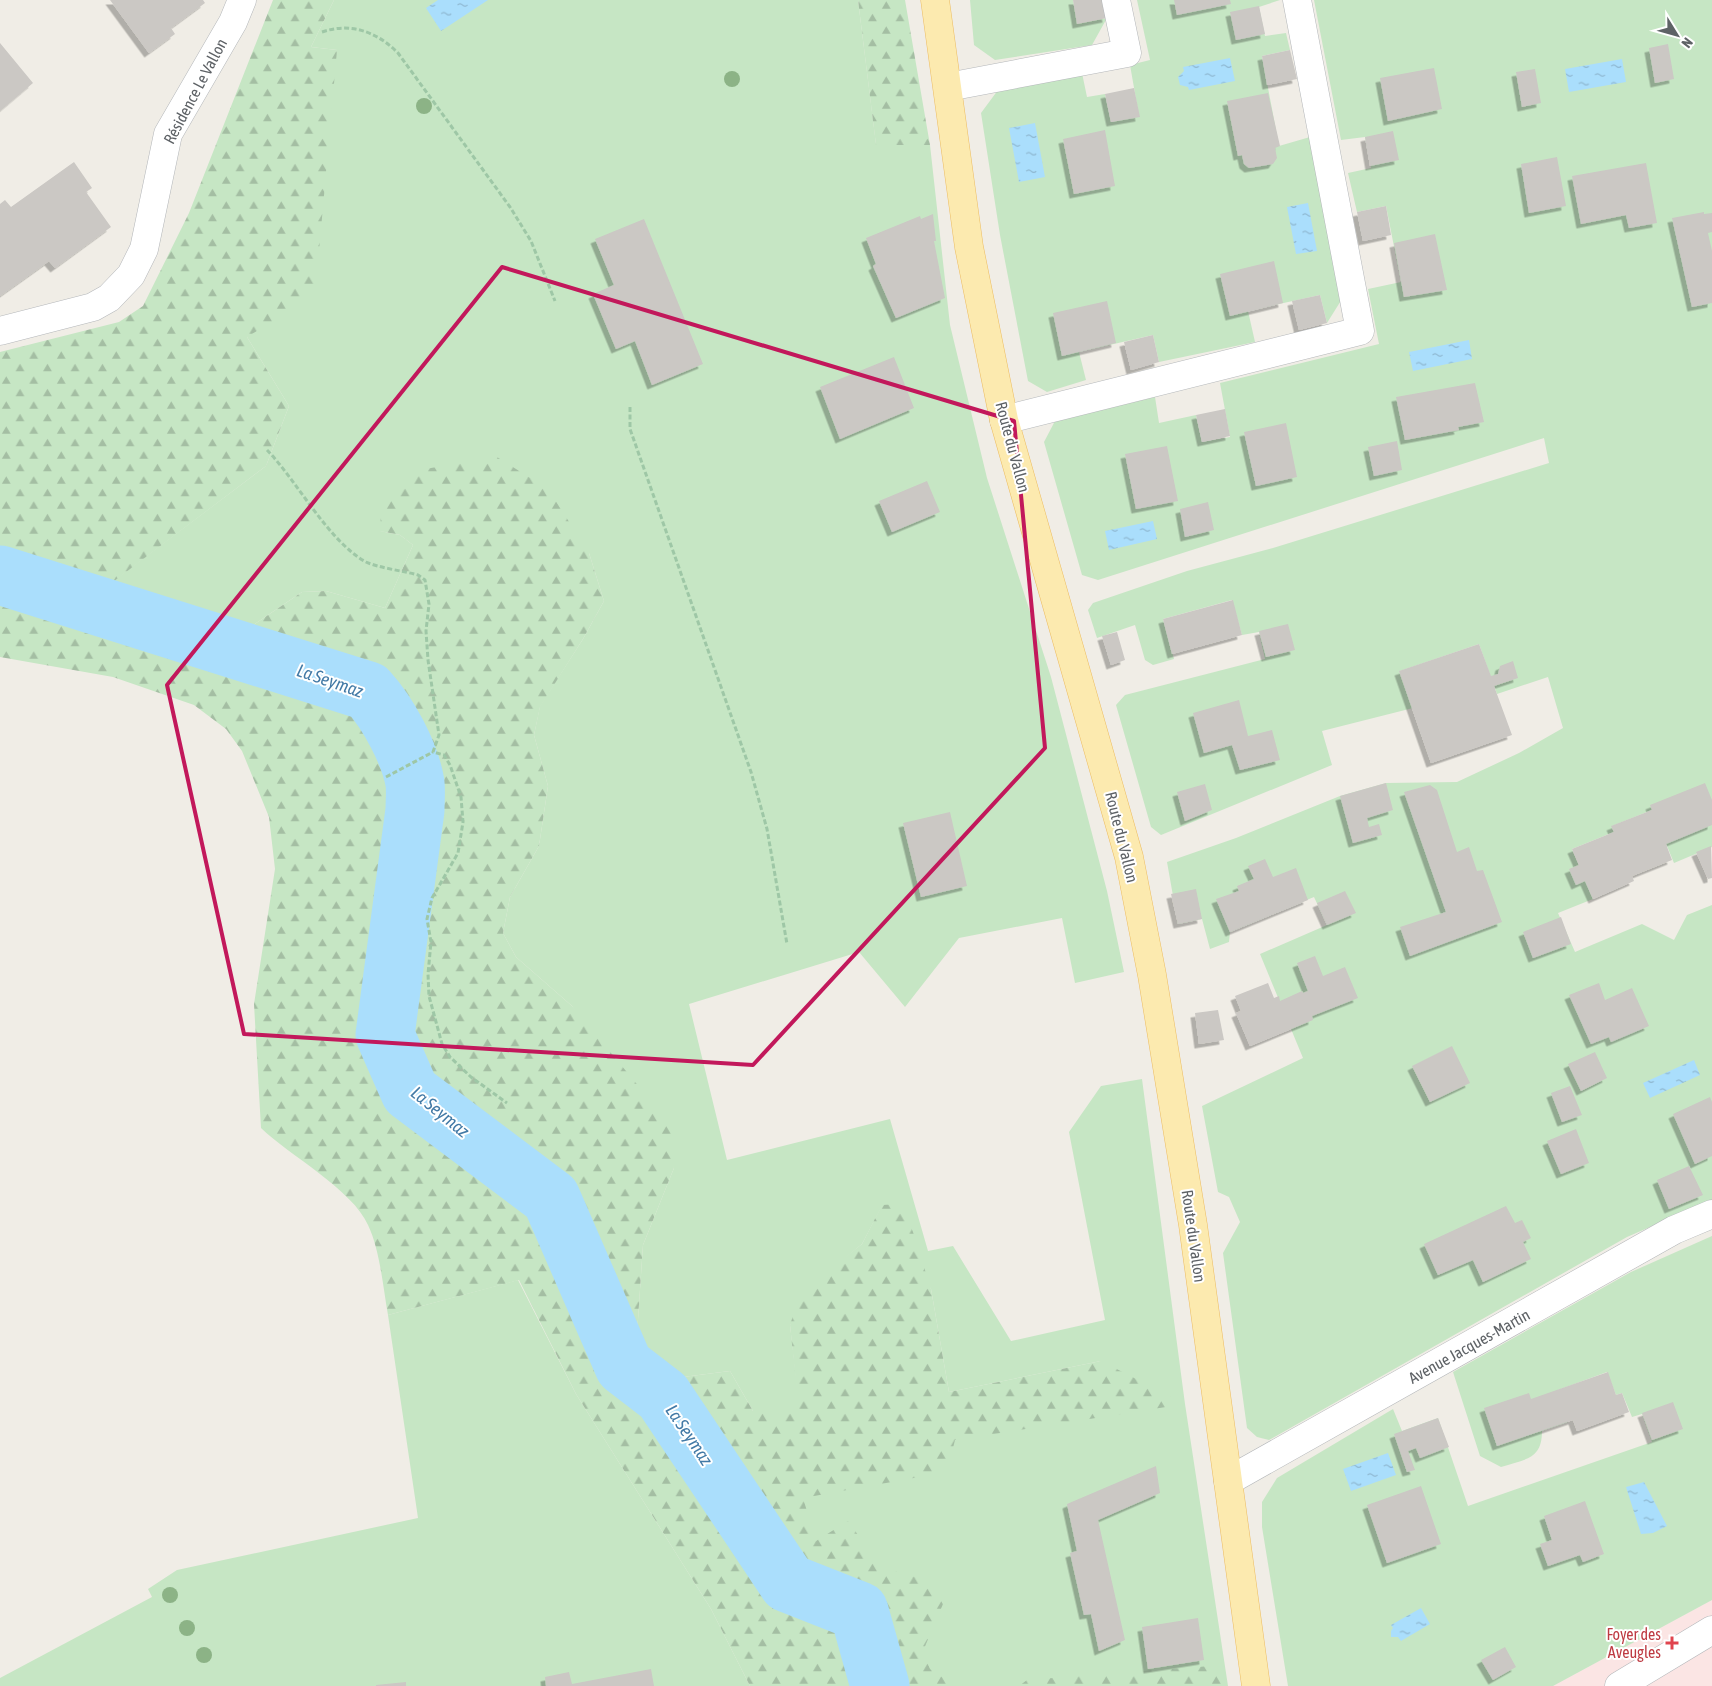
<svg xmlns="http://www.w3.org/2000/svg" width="1712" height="1686" viewBox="0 0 1712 1686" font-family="'Asap Condensed',sans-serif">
	<defs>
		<pattern id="forest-firs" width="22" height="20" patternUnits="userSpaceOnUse" patternTransform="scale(1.25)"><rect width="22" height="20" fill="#c6e6c4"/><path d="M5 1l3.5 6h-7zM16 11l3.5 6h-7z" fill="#a4bea3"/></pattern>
		<pattern id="water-ripples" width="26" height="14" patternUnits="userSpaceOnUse" patternTransform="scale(1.25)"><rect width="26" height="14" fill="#aadefc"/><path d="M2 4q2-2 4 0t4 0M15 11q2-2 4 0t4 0" fill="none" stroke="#8eb7d0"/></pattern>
		<filter id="shadow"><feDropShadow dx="-4.5" dy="4.5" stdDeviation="0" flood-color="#0004"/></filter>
	</defs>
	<rect width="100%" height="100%" fill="#f0ede6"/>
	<path fill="#fbe5e4" d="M1712,1600v86h-159z"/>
	<path fill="#c6e6c4" d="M334,0h524l18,144 54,1 20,180 37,153 64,199 56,214 17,81 -49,11 -13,-65 -103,20 -54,69 -46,-55 -170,52 38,156 163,-41 38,132 25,-5 58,95 94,-21 -36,-188 32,-46 41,-7 43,325 43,282h-335l-76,-102 -42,-116 326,-107 -152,31 -18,-103 -49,-83 -20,38 -28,23 -44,58 10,86h-47l-23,-40 -47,6 -47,-28 7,-104 31,-77 -102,-162 -56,-49 -13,-24 7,-36 29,-51 9,-60 -14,-51 6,-29 43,-67 21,-38 -15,-48 -209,-22 20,4 13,10 -28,63 -59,-17 -24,1 -65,44 -141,-42 170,-128 23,-60 -42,-69 90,-287 -26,-3z
		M970,0h103l5,23 29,-5 -15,27 -97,15 -21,-15z
		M1137,0h143l-21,7 6,29 21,-3 4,17 -28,6 17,90 31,-9 32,162 -15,24 -7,-28 -72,16 7,31 -96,20 -6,-27 -74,17 7,28 -39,12 -19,-11 -28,-146 -19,-122 17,-23 84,-17 5,24 18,-3 6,28 28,-6 -9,-51 20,-5z
		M1314,0h398v847l-38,16 -22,-53 -40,16 2,6 -42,17 21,50 -35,14 17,39 67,-28 32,16 13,-25 25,-10v295l-85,37 -358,203 -12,-3 -10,-9 -24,-175 17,-31 -11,-25 -11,-5 -16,-86 101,-48 -43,-104 67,-29 -13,-28 -84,35 -1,10 -19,7 -8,-30 -24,5 -11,-62 69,-24 104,-42 46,-13 71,-1 62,-29 44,-25 -15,-51 -51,17 -18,-50 -79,27 13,37 -91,23 10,34 -171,70 -10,-8 -35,-122 9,-10 140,-36 -6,-27 -17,3 -10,-35 -69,19 11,40 -21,6 -8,-5 -10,-35 -38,13 -9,-28 5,-7 94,-32 86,-23 276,-85 -5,-25 -446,142 -16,-5 -38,-133 11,-21 100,-24 4,26 37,-8 6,27 28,-5 -10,-54 159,-39 -11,-55 33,-7 -15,-76 -29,6 -9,-39 23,-5 -6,-31 -24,3z
		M1712,1236v364l-159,86h-265l-26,-159v-25l15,-24 116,-69 9,22 36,-13 30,88 184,-64 -10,-28 -10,3 -10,-24 -6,2 -9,-23 -49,18 10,32 -26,9c0,29 -17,28 -41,36l-21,-11 -27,-84 178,-100z
		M518,1280l58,114 135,215 39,77h-750v-8l152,-81 -4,-8 29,-19 241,-52 -30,-203z"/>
	<path fill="url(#forest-firs)" d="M273,0h61l-23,47 26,3 -22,246 -68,41 42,69 -23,60 -169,128 140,42 65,-44 24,-1 59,17 28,-63 -13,-10 -20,-4 1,-17 19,-29 19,-15 78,-13 51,32 41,64 15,48 -21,38 -43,68 -6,28 14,51 -9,60 -29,51 -7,36 13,24 56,49 98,118 4,44 -31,77 -7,104 47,28 47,-6 23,40h46l-9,-86 11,-34 61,-47 20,-39 19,-1 12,28 18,57 18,103 152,-31 84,43 -230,36 -8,32 -144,26 13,43 32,-20c8,10 24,36 33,43 23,17 48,4 62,40l-20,47 7,18 26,17h-206l-39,-77 -135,-215 -57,-114 -131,35c-5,-28 -8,-65 -20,-90 -15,-35 -79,-70 -107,-97l-7,-124 21,-135 -6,-52 -27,-66 -16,-22 -32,-24 -81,-28 -113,-20v-305l119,-30 24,-16 46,-93z
		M858,0h47l25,145h-54z
		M1224,1665l3,21h-208l8,-6z"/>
	<path fill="url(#water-ripples)" d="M438,0h50l-47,31 -15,-23z
		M1230,58l5,23 -46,9 -1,-3 -8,-2 -2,-8 6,-6 -1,-4z
		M1622,59l4,23 -57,10 -4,-23z
		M1035,123l10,54 -26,5 -10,-54z
		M1308,203l9,48 -21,3 -9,-47z
		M1469,340l3,19 -59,12 -4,-19z
		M1153,521l4,18 -48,11 -4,-19z
		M1694,1060l6,15 -50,23 -7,-15z
		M1388,1453l8,22 -45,16 -8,-22z
		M1644,1482l23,44 -14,7 -12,1 -15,-47z
		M1421,1608l9,16 -29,17 -3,-4h-7v-6l2,-3 -2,-3z"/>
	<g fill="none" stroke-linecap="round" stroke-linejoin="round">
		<path stroke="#aadefc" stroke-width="59" d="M0,575l368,116c20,22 42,62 47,92 1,9 0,18 0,27l-30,225 25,57 141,106 73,168 39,30 125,187 71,28 21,75"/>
	</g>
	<path fill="#cbc8c4" filter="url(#shadow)" d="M110,0h93l2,3 -34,25 4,6 -26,19z
		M1073,0h30l4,18 -30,6z
		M1174,0h56l1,4 -54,11z
		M1259,6l6,28 -29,6 -6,-28z
		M0,43l33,40 -33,28z
		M1668,44l6,35 -19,4 -6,-35z
		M1290,50l7,29 -30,6 -5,-29z
		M1434,68l8,41 -54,12 -8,-43z
		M1535,69l6,34 -19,4 -6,-35z
		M1134,88l6,29 -29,5 -6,-28z
		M1268,93l12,53 -5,2 2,10 -4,6 -24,4 -5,-4 -2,-9 -4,1 -11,-55z
		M1105,130l10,56 -41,8 -11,-55z
		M1393,131l6,29 -29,6 -5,-29z
		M1557,157l9,49 -37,7 -8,-49z
		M74,162l18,26 -6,4 25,35 -56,41 -6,-7 -49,35v-92l5,-4 6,7z
		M1646,163l11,60 -28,5 -3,-13 -45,9 -9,-48z
		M1386,206l5,29 -28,6 -6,-29z
		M1704,212v2l8,-1v19l-4,1 4,18v52l-20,4 -20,-89z
		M933,214l3,27h-2l11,57 -49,20 -23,-52 3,-2 -10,-26 54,-22 1,3z
		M644,219l59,145 -51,21 -17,-44 -19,8 -23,-55 21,-9 -19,-46z
		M1435,234l12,56 -43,7 -10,-54z
		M1274,261l9,42 -53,13 -10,-42z
		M1320,295l7,28 -28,7 -7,-29z
		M1107,301l9,42 -54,13 -9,-43z
		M1153,335l6,27 -28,8 -7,-28z
		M894,357l20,51 -74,31 -20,-52z
		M1475,383l9,39 -26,5 1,3 -54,10 -9,-43z
		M1225,409l5,27 -28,6 -6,-27z
		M1286,423l11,54 -41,9 -12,-54z
		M1397,441l5,29 -28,6 -6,-29z
		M1167,446l11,55 -42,8 -11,-55z
		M927,481l13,31 -48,20 -13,-31z
		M1208,502l6,28 -29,7 -5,-28z
		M1233,600l9,35 -70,19 -9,-35z
		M1288,624l7,26 -29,7 -7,-26z
		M1117,632l8,28 -14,5 -9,-29z
		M1479,644l12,32 7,-2 2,-8 13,-5 5,17 -24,8 18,49 -81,28 -32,-92z
		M1239,700l9,36 24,-6 8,30 -40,10 -8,-25 -28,8 -11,-40z
		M1386,783l7,27 -26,8 2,9 10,-3 3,11 -29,8 -13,-47z
		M1705,783l7,17v25l-46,19 6,16 -40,16 2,5 -41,18 -8,-18 -9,4 -7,-16 10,-4 -7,-16 42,-17 -3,-6 41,-16 -2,-5z
		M1205,784l7,26 -27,11 -8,-29z
		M1430,785l7,5 20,62 12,-5 8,24 6,-1 19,52 -92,34 -10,-29 46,-15 -42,-120z
		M950,812l17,74 -46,11 -18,-74z
		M1711,846l1,32 -4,1 -12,-27z
		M1265,859l8,18 23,-9 12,32 -78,32 -14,-33 23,-8 -2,-5 17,-7 -6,-13z
		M1196,889l6,30 -24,5 -7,-30z
		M1345,891l11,22 -29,12 -10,-22z
		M1561,917l10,27 -38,14 -10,-26z
		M1315,956l8,20 22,-9 13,31 -46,18 1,4 -63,26 -14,-33 5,-2 -6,-15 33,-13 6,15 5,-2 1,5 22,-10 1,2 5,-2 -11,-28z
		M1599,983l6,17 27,-12 17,38 -38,16 -2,-5 -18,7 -22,-49z
		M1218,1010l6,30 -25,4 -4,-31z
		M1452,1046l18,37 -40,19 -18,-36z
		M1595,1052l12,26 -26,13 -13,-27z
		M1570,1086l12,29 -20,7 -11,-29z
		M1710,1097l2,5v54l-17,8 -22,-50z
		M1576,1129l13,34 -28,11 -14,-33z
		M1689,1166l14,29 -34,14 -12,-29z
		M1506,1206l9,17 7,-3 9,18 -8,4 8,17 -48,23 -10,-22 -35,15 -14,-31z
		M1608,1372l8,23 6,-2 7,19 -52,19 -4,-11 -76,26 -13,-38 45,-15 2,6z
		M1673,1402l10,27 -31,11 -10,-27z
		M1438,1418l11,29 -29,11 -4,-10 -8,3 7,19 -8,2 -13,-38z
		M1156,1466l4,27 -62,27 27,120 -26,11 -8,-37 -7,1 -14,-62 7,-2 -10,-47z
		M1421,1486l20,58 -54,19 -20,-58z
		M1585,1501l19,53 -21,8 -3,-7 -32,11 -8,-22 12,-4 -8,-24z
		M1198,1618l6,42 -56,9 -6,-42z
		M1505,1647l11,20 -23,13 -12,-20z
		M651,1669l3,17h-108l-1,-9 24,-5 3,12z
		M406,1682v4h-30v-1z"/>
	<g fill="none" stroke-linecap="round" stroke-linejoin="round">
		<g stroke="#b4b7ba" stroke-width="29">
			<path id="minor" d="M948,87l179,-34 -11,-53
				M0,331l93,-24 16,-9 22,-23 13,-26 24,-115 65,-112 9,-22
				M1004,420l356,-89 -63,-331
				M1228,1481l446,-251 38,-16
				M1619,1686l93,-56"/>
		</g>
		<g stroke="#ecbc62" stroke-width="29">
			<path id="major" d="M935,0l34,247 35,173 125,437 23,118 41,250 63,461"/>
		</g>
		<path stroke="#9ec7a6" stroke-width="3" stroke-dasharray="5 2.5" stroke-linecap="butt" d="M322,32c29,-10 55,0 76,21l112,154 21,34 24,60
			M630,407v22l121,343 16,57 20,115
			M267,450c31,32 61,91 99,112 13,6 38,9 52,13l7,5 4,24 -3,27 2,29 11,75 -6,17 11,3 6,10 11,32 2,25 -5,31 -26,45 -5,21 4,23 -3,32 1,22 13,48 8,13 21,20 36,26
			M386,777l47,-25"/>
		<use href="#minor" stroke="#fff" stroke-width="28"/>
		<use href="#major" stroke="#fceaaf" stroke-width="28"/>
	</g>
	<g fill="#8cb386">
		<circle cx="732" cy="79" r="8"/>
		<circle cx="424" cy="106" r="8"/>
		<circle cx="170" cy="1595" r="8"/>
		<circle cx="187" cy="1628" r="8"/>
		<circle cx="204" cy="1655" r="8"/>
	</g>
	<path fill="none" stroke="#c2185b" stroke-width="4" stroke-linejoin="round" d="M502,267l512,154 31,327 -292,317 -509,-31 -77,-349z"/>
	<path fill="#e0444e" stroke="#fff" stroke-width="2" d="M1669.5 1635.5h5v5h5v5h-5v5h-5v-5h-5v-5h5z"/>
	<g text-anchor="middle" stroke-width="4" stroke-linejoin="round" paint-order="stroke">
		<g font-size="16" fill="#5e6266" stroke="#fff">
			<text transform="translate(195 91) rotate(-62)" y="6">Résidence Le Vallon</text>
			<text transform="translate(1013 447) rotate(75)" y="6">Route du Vallon</text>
			<text transform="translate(1122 837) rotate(76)" y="6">Route du Vallon</text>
			<text transform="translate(1194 1236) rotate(82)" y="6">Route du Vallon</text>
			<text transform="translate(1469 1346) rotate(-29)" y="6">Avenue Jacques-Martin</text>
		</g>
		<g font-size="16" fill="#be3a42" stroke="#fff" text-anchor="end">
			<text x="1661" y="1640">Foyer des<tspan x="1661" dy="18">Aveugles</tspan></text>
		</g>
		<g font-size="18" font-style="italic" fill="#437aa6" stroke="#fff">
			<text transform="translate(330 681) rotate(19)" y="6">La Seymaz</text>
			<text transform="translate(440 1112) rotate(39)" y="6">La Seymaz</text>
			<text transform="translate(689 1435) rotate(56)" y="6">La Seymaz</text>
		</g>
	</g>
	<g transform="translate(1677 35) rotate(127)" stroke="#ffffff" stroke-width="4" paint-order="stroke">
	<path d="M0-4L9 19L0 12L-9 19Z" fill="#5e6266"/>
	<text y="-8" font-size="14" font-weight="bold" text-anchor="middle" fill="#5e6266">N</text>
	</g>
</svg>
